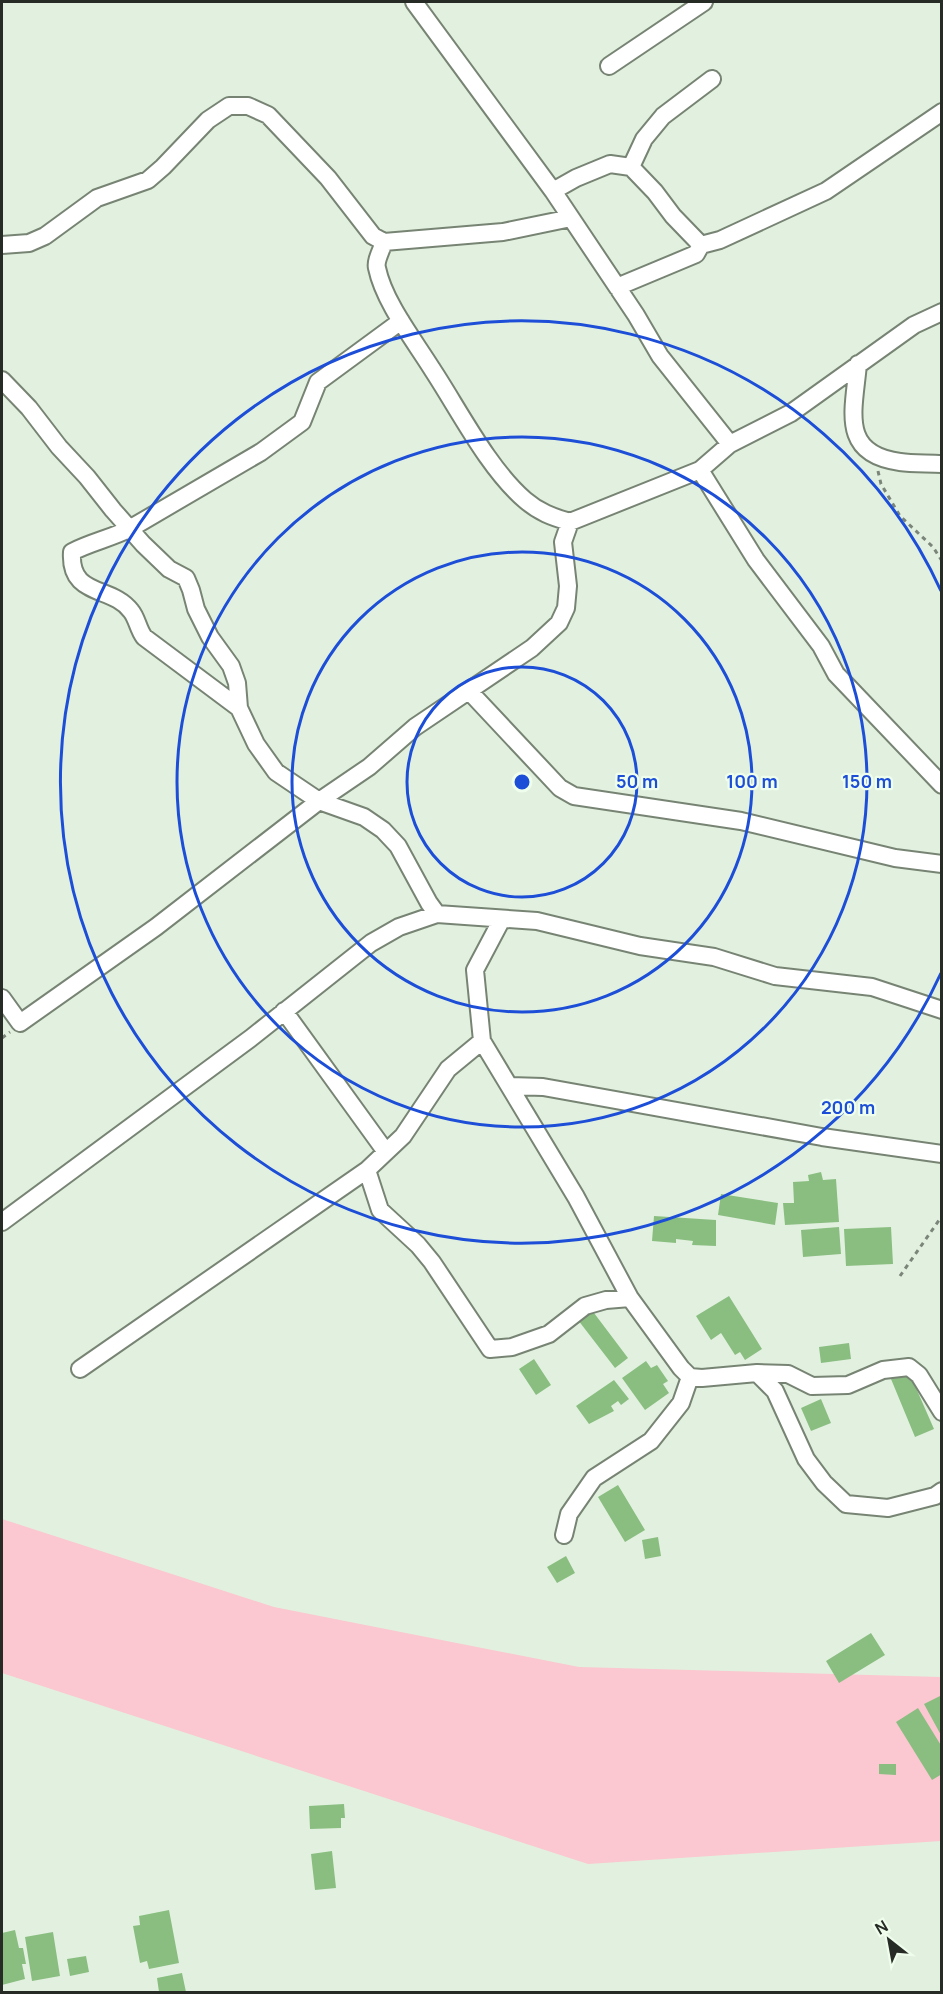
<svg xmlns="http://www.w3.org/2000/svg" width="943" height="1994" viewBox="0 0 943 1994" font-family="Manrope,sans-serif">
	<rect width="100%" height="100%" fill="#e2f1df"/>
	<path fill="#fbc7d0" d="M2,1519l272,88 305,60 362,10v164l-353,23 -586,-191z"/>
	<path fill="#8abe81" d="M821,1172l2,8 13,-1 3,43 -54,3 -2,-22h11l-1,-21 16,-1 -1,-6z
		M721,1194l57,9 -3,22 -57,-10z
		M654,1216l62,4v26l-24,-1 1,-4 -17,-2v4l-24,-2z
		M839,1227l2,27 -38,3 -2,-27z
		M891,1227l2,37 -47,2 -2,-37z
		M729,1296l33,53 -17,11 -5,-8 -5,3 -14,-22 -10,7 -15,-24z
		M591,1309l37,49 -13,10 -37,-48z
		M849,1343l2,16 -30,4 -2,-16z
		M534,1359l17,26 -15,10 -17,-26z
		M646,1361l5,7 6,-3 11,16 -5,3 6,9 -24,17 -23,-32z
		M909,1372l25,57 -19,8 -24,-58z
		M614,1380l15,19 -8,6 -3,-4 -7,5 3,5 -25,13 -13,-18z
		M821,1399l10,24 -20,8 -10,-23z
		M618,1485l27,45 -20,12 -27,-45z
		M658,1537l3,19 -16,3 -3,-19z
		M566,1556l9,17 -18,10 -10,-16z
		M871,1633l14,22 -46,28 -13,-22z
		M942,1695v42l-18,-33z
		M918,1708l24,39v27l-10,6 -36,-58z
		M879,1764h17v11l-17,-1z
		M344,1804l1,14h-4v10l-31,1 -1,-23z
		M332,1851l4,37 -21,2 -4,-36z
		M169,1910l10,53 -30,6 -2,-8 -7,2 -7,-37 7,-1 -1,-9z
		M15,1930l4,18h4l3,16h-4l3,15 -23,6v-52z
		M53,1932l7,44 -28,5 -7,-44z
		M86,1956l3,16 -19,4 -3,-17z
		M182,1973l4,19h-27l-2,-14z"/>
	<g fill="none" stroke-linecap="round" stroke-linejoin="round">
		<g stroke="#778474" stroke-width="20">
			<path id="street" d="M414,2l139,189 83,124 24,41 70,88
				M609,66l95,-64
				M631,167l13,-28 19,-23 49,-37
				M553,191l23,-13 34,-14 21,3 24,25 18,24 28,29 19,-5 106,-49 116,-79
				M384,242c-2,7 -9,19 -7,26 7,34 37,72 55,101 27,41 56,99 93,131 14,12 27,17 45,22l130,-52 30,-26 61,-31 123,-88 28,-13
				M2,245l27,-2 16,-7 52,-38 51,-18 15,-13 45,-47 21,-14h19l20,9 60,63 45,58 11,6 119,-10 68,-14
				M617,287l79,-33 5,-9
				M401,321l-83,61 -16,40 -41,30 -130,76c-19,10 -40,14 -59,24 -3,46 40,33 59,59 6,7 7,18 13,26l95,71 17,36 20,28 43,29 45,16 19,13 15,16 31,57 8,11 100,7 103,25 74,11 61,19 97,11 70,23
				M858,364c-4,46 -19,90 42,98 13,2 28,1 42,2
				M2,380l27,28 30,39 28,30 26,33 30,34 26,25 17,9 5,12 5,19 14,28 21,29 6,17 2,25
				M700,470l56,90 65,86 15,28 106,111
				M469,691l91,97 14,8 167,25 154,37 47,6
				M502,919l-27,51 7,71 94,156 54,101 51,70 9,9 12,1 55,-5 18,18 31,68 18,24 22,21 42,4 47,-12 7,-5
				M2,998l18,25 136,-96 163,-126 50,-34 46,-40 117,-79 27,-25 7,-15 2,-22 -5,-44 7,-20
				M284,1011l102,141
				M510,1086l33,1 279,50 120,17
				M367,1170l13,40 38,35 14,17 58,87 22,-2 37,-13 36,-28 21,-6 24,-2
				M2,1222l249,-184 120,-95 28,-16 38,-13
				M80,1369l287,-199 36,-34 45,-67 34,-28
				M757,1373l31,1 24,12 36,-1 35,-15 26,-3 10,8 23,37
				M564,1535l5,-21 25,-36 57,-37 30,-38 9,-26"/>
		</g>
		<path stroke="#7b857a" stroke-width="3" stroke-dasharray="4.5 4.5" stroke-linecap="butt" d="M878,471l3,13 19,32 33,31 9,14
			M2,1038l8,-6
			M900,1276l42,-60"/>
		<use href="#street" stroke="#fff" stroke-width="16"/>
	</g>
	<g fill="none" stroke="#1d4ed8" stroke-width="3">
		<circle cx="522" cy="782" r="115"/>
		<circle cx="522" cy="782" r="230"/>
		<circle cx="522" cy="782" r="345"/>
		<path d="M941 973A461 461 0 1 1 941 591"/>
	</g>
	<circle cx="522" cy="782" r="9" fill="#1d4ed8" stroke="#effeec" stroke-width="3"/>
	<g font-size="18" text-anchor="middle" font-weight="bold" fill="#1d4ed8" stroke="#effeec" stroke-width="4.5" stroke-linejoin="round" paint-order="stroke">
		<text x="637" y="788">50 m</text>
		<text x="752" y="788">100 m</text>
		<text x="867" y="788">150 m</text>
		<text x="848" y="1114">200 m</text>
	</g>
	<rect width="943" height="1994" fill="none" stroke="#262b25" stroke-width="6"/>
	<g transform="translate(889 1940) rotate(329)" stroke="#effeec" stroke-width="4.5" paint-order="stroke">
	<path d="M0-4.5L10 22L0 15L-10 22Z" fill="#262b25"/>
	<text y="-9" font-size="16" font-weight="bold" text-anchor="middle" fill="#262b25">N</text>
	</g>
</svg>
